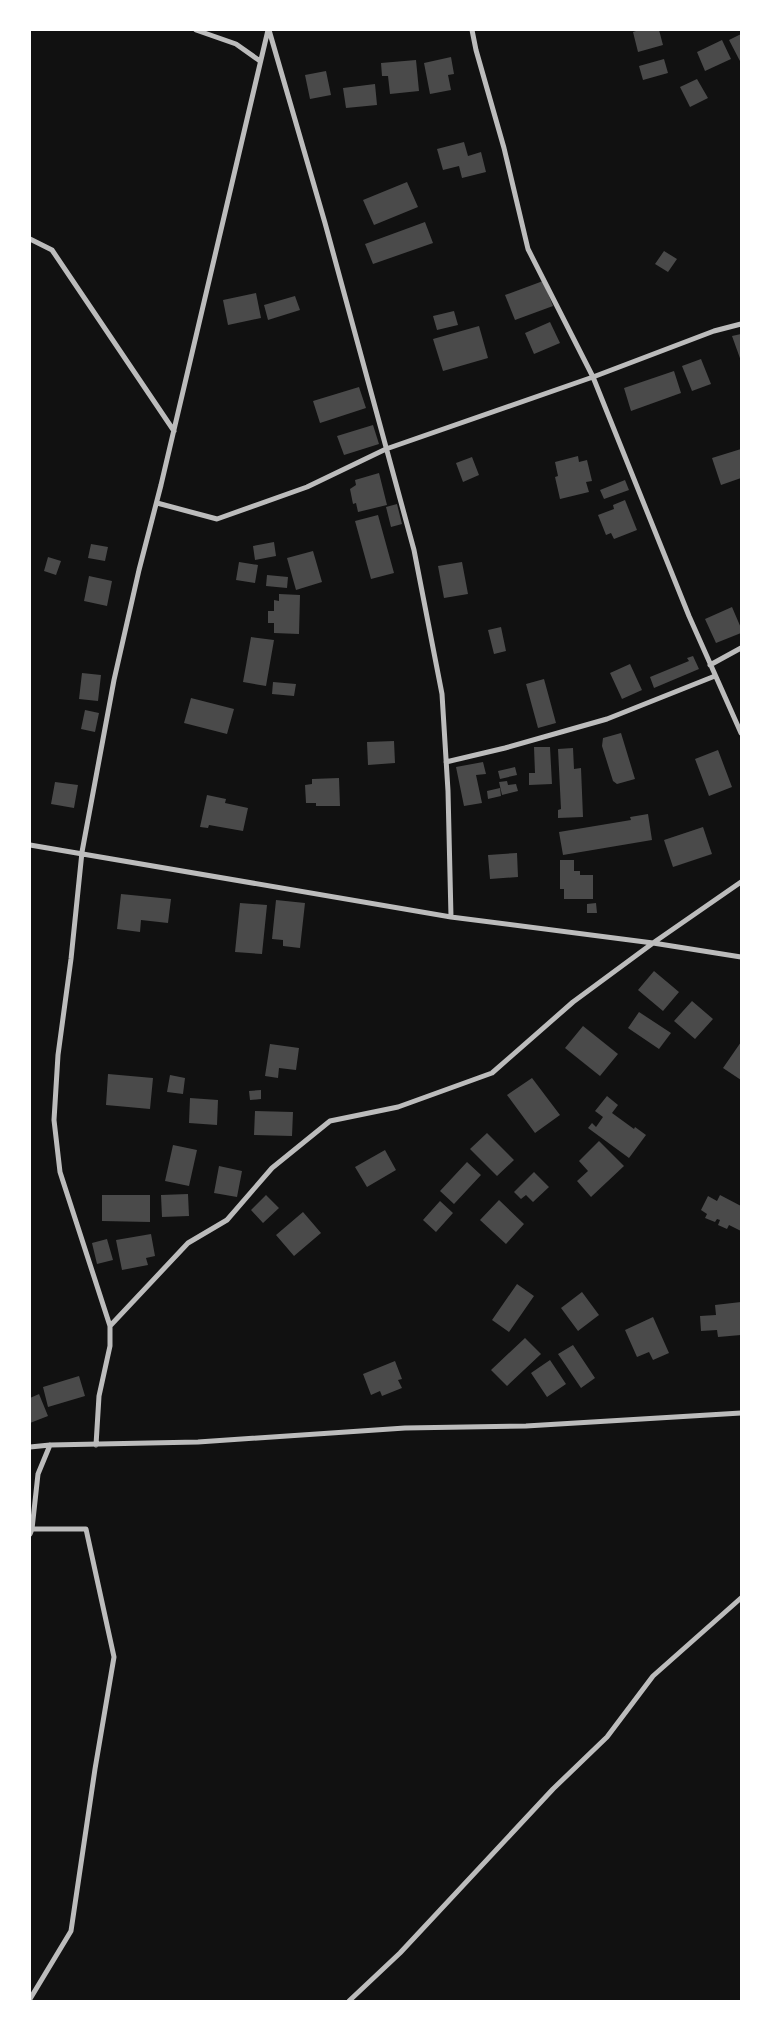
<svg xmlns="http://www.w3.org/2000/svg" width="771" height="2031" viewBox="0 0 771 2031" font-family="'Source Sans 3',sans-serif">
	<rect width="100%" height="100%" fill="#111"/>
	<path fill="#4a4a4a" d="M639,30h20l4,15 -25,7 -5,-20z
		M741,34v29l-12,-23z
		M722,40l9,19 -26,12 -8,-19z
		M451,57l3,17 -6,1 3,15 -21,4 -6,-31z
		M664,59l4,14 -25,7 -4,-14z
		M416,60l3,31 -29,3 -2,-18h-6l-1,-13z
		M326,71l5,24 -21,4 -5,-24z
		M697,79l11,19 -18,9 -10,-20z
		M375,84l2,21 -31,3 -3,-20z
		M464,142l4,14 13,-4 5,20 -24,6 -3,-12 -16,4 -6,-21z
		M407,182l11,25 -44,18 -11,-25z
		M425,222l8,21 -60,21 -8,-20z
		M664,251l13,8 -9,13 -13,-8z
		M543,281l10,25 -38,14 -10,-25z
		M256,293l5,25 -33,7 -5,-25z
		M295,296l5,14 -32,10 -4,-15z
		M454,311l4,14 -21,5 -4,-14z
		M550,322l10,21 -26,11 -9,-21z
		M479,326l9,32 -45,13 -10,-32z
		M741,334v27l-9,-25z
		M701,359l10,25 -19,7 -10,-25z
		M674,371l7,22 -50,18 -7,-23z
		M359,387l7,21 -46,15 -7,-22z
		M373,425l6,19 -35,11 -7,-19z
		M741,449v29l-20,7 -9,-27z
		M578,456l1,6 8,-2 5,21 -6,1 3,10 -29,7 -5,-22 3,-1 -3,-14z
		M472,457l7,18 -16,7 -7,-19z
		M379,473l8,32 -29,7 -2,-9 -3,1 -3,-15 6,-4 -1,-5z
		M625,480l4,10 -25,9 -4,-9z
		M625,500l12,30 -23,9 -3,-6 -5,2 -8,-20 16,-6 -1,-4z
		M397,504l5,20 -11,3 -5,-20z
		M378,515l16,58 -23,6 -16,-58z
		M274,542l2,14 -21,4 -2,-14z
		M91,544l17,3 -3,14 -17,-3z
		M313,551l9,31 -26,8 -9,-32z
		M48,557l13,4 -5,14 -12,-4z
		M239,562l19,3 -3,18 -19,-3z
		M462,562l6,32 -24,4 -6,-32z
		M267,575l21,2 -1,11 -21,-2z
		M89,576l23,5 -5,25 -23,-5z
		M279,594l21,1 -1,39 -25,-1v-10h-6v-12h6v-11l5,1z
		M732,607l9,21v5l-25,10 -11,-24z
		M501,627l5,24 -12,3 -6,-24z
		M251,637l23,3 -8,46 -23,-4z
		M693,656l6,13 -45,19 -4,-11 39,-16 -2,-3z
		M630,664l12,26 -20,9 -12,-26z
		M82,673l19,2 -3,26 -19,-2z
		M544,679l12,44 -18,5 -12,-44z
		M273,682l23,2 -2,12 -22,-2z
		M191,698l43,11 -7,25 -43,-11z
		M85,710l14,3 -4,19 -14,-3z
		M621,733l14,46 -18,5 -4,-3 -11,-35 1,-8z
		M394,741l1,22 -27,2 -1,-23z
		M534,747h16l2,37 -23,1v-12h6z
		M573,748l1,21 7,-1 2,49 -25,1v-8l3,-1 -3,-60z
		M718,750l14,37 -23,9 -14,-37z
		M483,762l3,12 -10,1 6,28 -18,3 -8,-39z
		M515,767l2,8 -17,4 -2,-8z
		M339,778l1,28h-24v-3h-10l-1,-18 7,-1v-5z
		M507,781l1,4 8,-1 2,7 -16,4 -3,-13z
		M55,782l23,3 -4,23 -23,-4z
		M500,788l1,8 -13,3 -1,-8z
		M207,795l19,4 -1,4 23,5 -5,23 -34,-6 -1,3 -8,-1z
		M648,814l4,26 -89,15 -4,-23 72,-12 -1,-3z
		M703,827l9,27 -39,13 -9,-27z
		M517,853l1,24 -28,2 -2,-24z
		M560,860h14v11h6v4h13v24h-29v-10h-4z
		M121,894l50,5 -3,24 -27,-3 -1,12 -23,-3z
		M276,900l29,3 -5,45 -17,-2v-6l-11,-1z
		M240,903l27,2 -5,49 -27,-2z
		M596,903l1,10h-10v-9z
		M654,971l25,21 -16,19 -25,-21z
		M692,1001l21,18 -18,20 -21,-18z
		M639,1012l32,21 -12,16 -31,-21z
		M583,1026l35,28 -18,22 -35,-28z
		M741,1042v38l-18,-12z
		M270,1044l29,4 -3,22 -17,-2 -1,10 -13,-2z
		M108,1074l45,4 -3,31 -44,-4z
		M170,1075l15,3 -2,16 -16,-2z
		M532,1078l28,37 -25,18 -28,-38z
		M261,1090v9l-11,1 -1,-9z
		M607,1096l11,9 -6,8 22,16 1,-2 11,8 -17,23 -41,-30 4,-5 4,4 7,-10 -8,-6z
		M190,1098l28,2 -1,25 -28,-2z
		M255,1111l38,1 -1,24 -38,-1z
		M487,1133l27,27 -17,16 -27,-27z
		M599,1141l25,25 -33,31 -14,-16 11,-10 -9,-10z
		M173,1145l24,5 -8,36 -24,-5z
		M385,1150l11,20 -29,17 -12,-20z
		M467,1162l14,13 -27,29 -14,-13z
		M219,1166l23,5 -5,26 -23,-4z
		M534,1172l15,15 -16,15 -7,-7 -5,4 -7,-7z
		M188,1194l1,22 -27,1 -1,-22z
		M102,1195h48v27l-48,-1z
		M266,1195l13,13 -16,15 -12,-13z
		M720,1195l21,11v25l-12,-6 -2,4 -9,-4 2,-5 -3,-1 -2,3 -10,-4 2,-4 -6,-4 7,-14 9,5z
		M499,1200l25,24 -18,20 -26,-24z
		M440,1201l13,12 -17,19 -13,-12z
		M303,1212l18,21 -27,23 -18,-21z
		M151,1234l4,22 -9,2 2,7 -26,5 -6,-30z
		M107,1239l6,21 -16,4 -5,-21z
		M517,1284l17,12 -25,36 -17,-12z
		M582,1292l17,23 -21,16 -17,-23z
		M741,1302v33l-23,2 -1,-7 -16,1 -1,-15 16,-1 -1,-10z
		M653,1317l16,36 -16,7 -4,-8 -12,5 -12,-27z
		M525,1338l16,16 -34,32 -16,-16z
		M573,1345l22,33 -14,10 -23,-34z
		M550,1360l16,24 -19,13 -16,-24z
		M395,1361l7,18 -4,1 4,8 -20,8 -2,-5 -9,4 -8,-21z
		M79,1376l6,20 -37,11 -5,-20z
		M39,1394l9,22 -18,7v-25z"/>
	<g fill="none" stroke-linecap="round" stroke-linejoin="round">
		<path stroke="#bcbcbc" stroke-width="5" d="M196,30l40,14 24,17
			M269,30l56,193 89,327 28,144 6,97 3,126
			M472,30l4,20 28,98 24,101 65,128 96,239 52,117
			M30,239l22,11 122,181
			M157,503l60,16 90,-32 79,-38 207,-72 121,-46 27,-7
			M710,665l31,-17
			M446,762l59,-14 102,-29 108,-43
			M30,845l421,72 202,26 88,14
			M110,1326l78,-83 39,-23 45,-52 58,-47 68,-14 94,-34 81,-71 80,-59 88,-61
			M96,1445l3,-49 11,-50v-20l-50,-154 -6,-52 4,-65 13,-96 11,-107 32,-172 25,-110 22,-85 107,-455
			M30,1447l20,-2 148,-3 207,-14 121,-2 215,-13
			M30,1534l2,-5 6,-55 12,-29
			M30,1999l41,-68 24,-162 19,-112 -28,-128h-54
			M349,2001l51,-48 153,-164 54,-52 46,-61 88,-78"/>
	</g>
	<rect width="771" height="2031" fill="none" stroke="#ffffff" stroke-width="62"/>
</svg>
